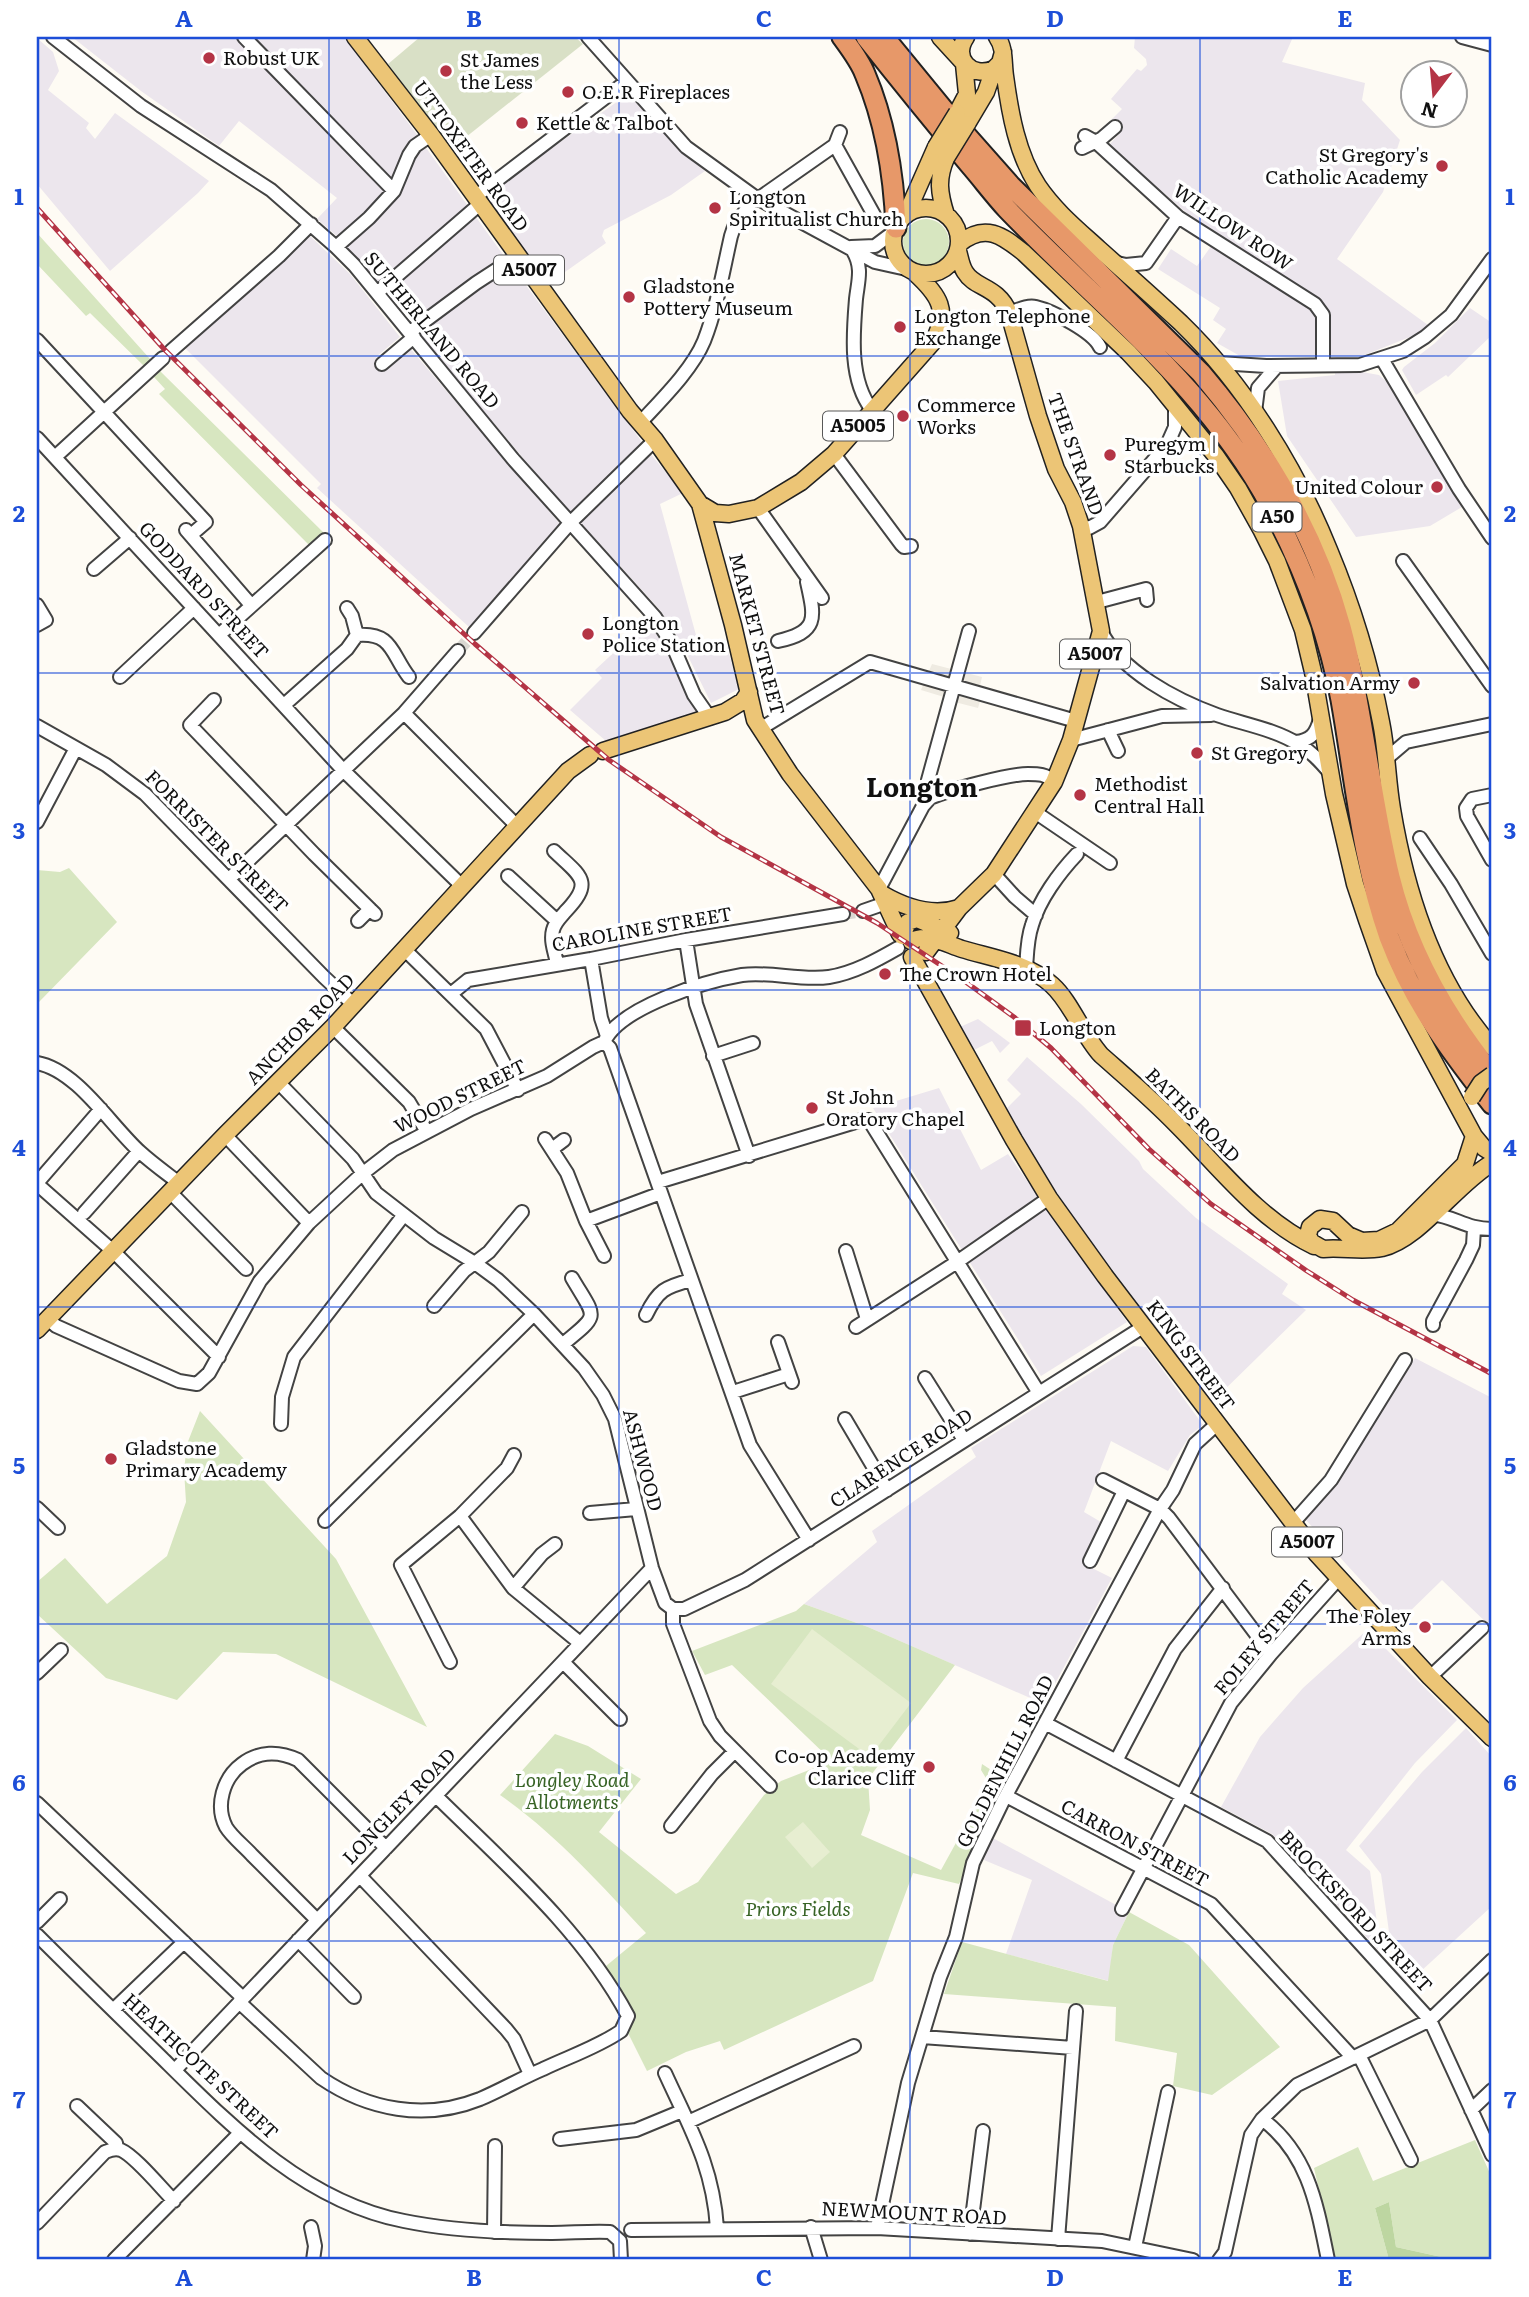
<svg xmlns="http://www.w3.org/2000/svg" width="1529" height="2297" viewBox="0 0 1529 2297" font-family="Literata,serif">
	<rect width="100%" height="100%" fill="#fefbf4"/>
	<path fill="#ece6ed" d="M72,37h162l153,154 -48,47 -22,-19 20,-21 -98,-77 -20,25 -78,-55z
		M250,37h94l74,99 -9,10 -16,34z
		M1135,37h158l-11,25 83,21 -3,17 38,40 -17,52 -46,67 91,66 -13,10 -53,21h-122l-23,-13 9,-14 -13,-9 7,-12 -62,-39 13,-20 26,17 22,-31 -29,-19 -81,-71 11,-12 -9,-13 11,-11 -11,-10 26,-30 4,2 6,-6 -1,-6 -12,-11z
		M37,38l16,14 6,19 -11,19 41,33 -3,5 9,11 20,-26 94,68 -11,12 -88,78 -73,-87z
		M628,94l50,55 27,22 -34,24 -67,35 -2,6 4,7 -58,41 -64,-88z
		M424,145l80,111 -30,20 -60,47 -70,-75 27,-26 39,-61z
		M308,234l42,40 50,63 -24,20 8,10 25,-20 151,177 -91,103 -152,-139 4,-4 -136,-136 30,-31z
		M511,265l134,181 -75,68 -152,-181z
		M1470,308l22,15v12l-44,42 -2,-2 -30,20 -14,-25 2,-3 31,-24z
		M1362,372l17,3 9,8 74,124 -32,19 -74,11 -69,-101 -9,-55 57,-6v-2z
		M649,452l34,41 -23,11 39,142 26,-7 14,50 -28,14 -30,-61 -21,-32 -80,-88z
		M648,621l14,22 36,70 -92,28 -36,-31 32,-32 -7,-8z
		M978,1019l32,24 -10,10 -8,-12 -20,10 -12,-24z
		M1027,1057l54,47 58,57 4,8 53,49 92,66 -6,10 24,16 -94,92 -137,-182 -71,-109 17,-17 -14,-14z
		M939,1088l42,82 27,-16 119,168 -86,54 -168,-268z
		M1133,1346l13,1 57,78 -13,10 -22,36 -57,-30 -27,71 22,13 -20,40 26,13 -68,126 -176,-77 -64,-23 73,-62 -5,-11 104,-74 -5,-9z
		M1415,1358l77,40v230l-50,-48 -43,42 -94,-103 52,-69z
		M1367,1630l90,90 -42,43 -69,87 24,21 11,82 -109,-119 -51,-27 39,-70 43,-49z
		M1466,1728l26,29v149l-84,77 -14,-15 -13,-94 -22,-28 63,-74z
		M991,1837l138,75 -16,33 -4,36 -103,-27 26,-74 -48,-20z"/>
	<path fill="#d7e6c0" d="M903 242a23 23 0 1 1 46 0a23 23 0 1 1-46 0Z
		M37,233l114,127 -7,6 -54,-53 -4,3 -49,-52z
		M160,371l165,163 -14,13 -152,-153 6,-5 -11,-12z
		M69,868l48,54 -78,80 -2,-2v-130l23,2z
		M200,1411l136,148 91,168 -151,-73 -53,-2 -46,48 -71,-22 -69,-64v-32l28,-24 42,46 60,-48 19,-54 -2,-32 3,-26z
		M804,1604l64,23 87,38 -87,114 2,31 -9,25 80,35 48,-87 -8,-13 1,-6 23,15 -46,105 -46,-11 -40,108 -149,69 -4,-9 -34,11 -39,19 -20,-40 9,-12 -30,-53 40,-33c-46,-49 -90,-99 -146,-138l55,-61 33,12 53,33 -42,53 77,62 22,-12 66,-87 17,-14 51,-20 -100,-96 -27,10 -13,-24 104,-40z
		M1129,1912l60,33 91,102 -68,48 -39,-9 4,-33 -62,-12 1,-34 -172,-13 18,-52 146,39 5,-36z
		M1475,2140l17,38v82h-37l-59,-13 -7,-45 -14,6 14,52h-54l-21,-92 44,-21 15,34z"/>
	<path fill="#bdd6a1" d="M1389,2202l7,45 59,13h-66l-14,-52z"/>
	<path fill="#d9e0c6" d="M420,37h155l8,7 -132,105 -63,-85z"/>
	<path fill="#e7eed1" d="M812,1629l99,74 -41,54 -99,-73z
		M803,1822l27,30 -18,16 -27,-31z"/>
	<path fill="#efebe2" d="M932,664l50,13 -2,9 4,2 -6,20 -35,-9 1,-2 -23,-7z"/>
	<g fill="none" stroke-linecap="round" stroke-linejoin="round">
		<path stroke="#dad8d2" stroke-width="12" stroke-dasharray="12 6" stroke-linecap="butt" d="M458,651l16,-18
			M843,914l20,-3"/>
		<g stroke="#434343" stroke-width="16">
			<path id="minor" d="M53,37l88,69 130,84 65,57 18,18 159,194 142,158 17,27 22,51 16,23
				M244,37l150,154
				M588,37l98,110 69,50 120,65 36,8
				M1462,37l30,8
				M1085,136l11,6 82,75 137,87 8,11v50
				M835,145l39,70
				M1082,148l19,-9 14,-12
				M475,197l152,-116
				M758,199l77,-54 5,-13
				M336,247l33,-29 25,-27 15,-36 6,-9 16,-11
				M851,247l24,-1 20,-15
				M853,251c10,17 5,30 3,48 -3,36 -7,81 16,111
				M1113,262l13,3 20,-2 32,-46
				M377,293l103,-89
				M1009,313c9,-3 18,-8 27,-6 17,4 57,25 64,40
				M410,332l66,-49 43,-28
				M37,340l169,182 -15,13
				M171,351l108,-95 32,-32
				M1382,359l77,130 33,49
				M1219,363l47,3 94,-1 43,-14 22,-14 26,-22 41,-56
				M382,364l32,-27
				M1255,412l3,-24 19,-22
				M640,423c21,-23 52,-53 64,-82 13,-33 19,-70 27,-105l3,-9 21,-30
				M37,438l306,332 120,117
				M834,454l67,90 3,3 7,-1
				M55,457l108,-99
				M758,508l64,90
				M1081,526l8,2 11,-6 67,-77 8,-18v-22
				M186,530l65,75
				M1403,561l89,125
				M94,569l36,-31
				M1097,602l49,-13 1,11
				M37,605l9,15 -9,5
				M347,608l5,8 5,19
				M1101,631c19,40 75,69 116,84 26,9 57,14 81,29 13,7 22,17 32,29
				M474,633l96,-110 85,-83
				M219,635l106,-95
				M357,635c36,-3 34,19 52,42
				M778,641c41,-9 37,-23 29,-59
				M120,677l74,-69
				M214,700l-24,25 124,129 61,60
				M284,705l63,-56 10,-14
				M404,713l113,113
				M37,726l69,39 39,29 179,183 30,28
				M760,729l110,-67 206,59
				M1108,730l10,21
				M1071,740l91,-24 49,-1
				M1296,742c15,-2 20,-8 24,-23
				M1386,759l20,-17 86,-18
				M1492,795l-20,4 -6,9 1,8 25,44
				M930,798l-2,-18 41,-149
				M1035,812l75,51
				M37,822l39,-74
				M1420,838l31,46 41,70
				M554,851c26,25 41,30 11,61 -5,6 -10,10 -12,18 -3,11 2,23 4,33
				M994,874l21,23 21,18
				M508,876l49,45
				M229,879l175,-166 54,-62
				M879,889l44,-83 7,-8c19,-8 79,-24 98,-24 10,0 19,0 26,8
				M863,911l23,-8
				M358,921l12,-12
				M686,940l10,64 53,152
				M405,950l81,79 32,61
				M591,959l10,59 6,18
				M1026,969c1,-14 1,-30 6,-44 7,-25 27,-52 45,-71
				M452,993l16,-13 123,-21 95,-19 157,-26
				M333,1027l76,75 18,30
				M604,1042l6,6 140,397 59,95
				M713,1056l40,-13
				M37,1063c40,7 74,63 103,89 12,11 26,21 39,31
				M278,1082l75,77 23,34 58,45 41,25 23,17 36,34 50,54 19,27 12,24 37,149 13,35 8,6
				M225,1135l84,88
				M545,1139l22,34 19,48 18,35
				M552,1149l12,-9
				M658,1182l204,-62h7l170,273
				M37,1183l64,-74
				M37,1184l77,68 105,105
				M170,1192l76,77
				M84,1213l55,-62
				M1432,1214c24,3 34,15 60,15
				M586,1221l75,-28
				M846,1251l21,68
				M434,1306l30,-35 25,-19 33,-40
				M646,1315c12,-25 19,-28 45,-35
				M48,1319l8,7 123,55 18,3 12,-11 51,-92 49,-58 53,-49 31,-24 78,-41 76,-33 46,-29 11,-5c16,-35 102,-61 138,-67 28,-4 58,6 87,2 25,-4 48,-17 69,-29
				M1433,1325v-4l33,-61 7,-15 1,-16
				M856,1327l101,-65 92,-64
				M778,1342l14,40
				M563,1344c38,-31 33,-25 9,-66
				M925,1378l39,62
				M733,1392l56,-18
				M845,1419l42,71
				M281,1424l1,-27 12,-40 109,-141
				M1103,1480l57,29 9,9 102,136
				M37,1508l21,20
				M590,1513l46,-4
				M460,1516l53,72 67,55
				M325,1521l209,-207
				M1292,1524l39,-44 74,-120
				M1090,1561l34,-70
				M513,1588l29,-34 13,-10
				M673,1609h11l61,-29 398,-253
				M673,1609v15l37,97 10,15 50,50
				M450,1662l-49,-97 59,-49 47,-48 7,-13
				M563,1662l57,57
				M37,1673l24,-23
				M1430,1677l52,-49
				M1045,1723l222,118 163,179 62,135
				M1116,1761l59,-112 48,-61
				M1006,1796l205,108 142,154
				M37,1803l206,195
				M671,1826l41,-52 23,-23
				M360,1876l146,153 8,10 16,35
				M1122,1909l109,-206 40,-49 68,-76
				M317,1920c-22,-22 -43,-43 -65,-65 -8,-9 -20,-18 -26,-28 -11,-21 -3,-49 16,-63 17,-13 37,-13 56,-4l88,88
				M37,1922l23,-23
				M37,1935c41,41 83,82 125,123 69,68 143,144 242,163 49,10 99,12 148,12 19,0 39,-2 58,-1l10,9 1,19
				M298,1940l56,57
				M239,2002l82,76c47,32 104,43 159,21 21,-9 42,-21 63,-30 25,-12 55,-22 78,-38l7,-15c-46,-86 -124,-153 -192,-220
				M113,2010l71,-68
				M922,2037l151,11
				M1359,2055l52,105
				M175,2070l477,-502
				M665,2073c25,55 48,93 52,155
				M77,2106l39,37 1,6
				M1471,2110l21,-20
				M1262,2119c47,35 55,87 66,141
				M688,2122l166,-76
				M560,2139l76,-9 46,-19
				M37,2223l68,-71c5,-2 9,-4 16,-2 14,6 41,39 53,51
				M311,2227l4,19 -2,14
				M811,2227l10,33
				M877,2228l31,-145 32,-106 16,-40 17,-74 30,-62 157,-292 13,-19 22,-46 22,-20
				M631,2230l246,-2 225,13 91,19
				M494,2232l1,-86
				M970,2234l13,-103
				M1058,2239l18,-228
				M1135,2247l33,-155
				M114,2260l126,-127
				M1219,2260l6,-8 26,-117 11,-16 35,-34 133,-65 62,-60"/>
		</g>
		<g stroke="#212121" stroke-width="19">
			<path id="major" d="M355,37l76,98 199,276 25,29 45,64 33,121 22,95 35,54 89,115 21,45
				M940,37l22,24
				M966,37c-14,21 5,42 28,32
				M997,37c8,11 6,25 8,39 5,37 12,78 33,110 17,25 39,43 61,63 27,24 55,49 82,74 63,61 115,145 148,227 23,55 41,114 52,172 6,29 6,58 11,87 14,84 42,173 100,238
				M957,113l10,-19 -3,-30
				M967,124l19,-32 8,-23 6,-6 3,-11
				M946,158c-9,21 -7,35 0,57
				M893 241a33 33 0 1 1 66 0a33 33 0 1 1-66 0Z
				M906,215l30,-68
				M960,243c25,-20 42,-8 64,10l104,99 28,30 60,74 22,32 23,41 16,32 26,69 10,42 21,122 21,90 12,36 18,51 89,165 10,12 8,5
				M700,504l15,9 14,1 29,-6 43,-26 33,-28 99,-112c17,-31 6,-47 -18,-69
				M603,751l122,-39 18,-11 6,-9
				M882,894c24,14 50,23 77,14
				M902,936l6,-14 9,-3 33,14
				M911,941c7,-3 13,-4 20,-2 11,1 21,7 31,10 30,9 66,14 90,36 19,17 30,49 49,70 26,23 52,45 76,70 43,43 81,94 137,121
				M926,952l33,-44 35,-34 60,-92 17,-42 30,-109 -20,-105 -8,-24 -17,-33 -18,-53 -29,-103c-12,-28 -34,-24 -44,-41 -4,-6 -5,-14 -7,-21
				M912,957l102,183 35,58 56,78 211,277 114,124 62,61
				M1474,1136l-9,28 -67,67 -19,9 -17,1 -14,-6 -15,-14 -13,-2 -10,8 -2,8 3,7 12,7c19,-2 39,3 59,-1 38,-9 73,-63 110,-85
				M37,1330l188,-195 108,-108 235,-256 22,-16"/>
		</g>
		<g stroke="#212121" stroke-width="23">
			<path id="highway" d="M842,37c8,11 18,24 23,37 20,47 29,103 31,154
				M866,37c34,43 69,86 104,128 13,15 24,30 37,44 96,100 203,179 268,305 30,58 54,122 66,186 14,79 21,161 48,237 24,64 61,114 103,167
				M884,37l59,72 68,77 190,187c63,74 114,160 140,254 22,82 29,168 49,250 18,73 55,139 102,197"/>
		</g>
		<use href="#minor" stroke="#fff" stroke-width="12"/>
		<use href="#major" stroke="#ecc576" stroke-width="16"/>
		<use href="#highway" stroke="#e79869" stroke-width="19"/>
		<g stroke="#b43445" stroke-width="5">
			<path id="rail" d="M37,208l127,141 137,136 174,159 134,116 112,77 156,86 86,57 51,37 37,31 98,101 62,55 96,67 46,29 139,74"/>
		</g>
		<use href="#rail" stroke="#fff" stroke-width="2.5" stroke-dasharray="8" stroke-linecap="butt"/>
		<g stroke="#212121" stroke-width="19" stroke-linecap="butt">
			<path id="major-bridge" d="M936,147l21,-34
				M946,158l21,-34
				M1472,1097l9,-14 11,-8"/>
		</g>
		<use href="#major-bridge" stroke="#ecc576" stroke-width="16"/>
	</g>
	<path fill="none" stroke="#1d4ed8" stroke-width="2" stroke-opacity="0.55" d="M329,37v2223M619,37v2223M910,37v2223M1200,37v2223M37,356h1455M37,673h1455M37,990h1455M37,1307h1455M37,1624h1455M37,1941h1455"/>
	<g fill="#b43445" stroke="#fff" stroke-width="2.5">
		<circle cx="209" cy="58" r="7"/>
		<circle cx="446" cy="71" r="7"/>
		<circle cx="568" cy="92" r="7"/>
		<circle cx="522" cy="123" r="7"/>
		<circle cx="1442" cy="166" r="7"/>
		<circle cx="715" cy="208" r="7"/>
		<circle cx="629" cy="297" r="7"/>
		<circle cx="900" cy="327" r="7"/>
		<circle cx="903" cy="416" r="7"/>
		<circle cx="1110" cy="455" r="7"/>
		<circle cx="1437" cy="487" r="7"/>
		<circle cx="588" cy="634" r="7"/>
		<circle cx="1414" cy="683" r="7"/>
		<circle cx="1197" cy="753" r="7"/>
		<circle cx="1080" cy="795" r="7"/>
		<circle cx="885" cy="974" r="7"/>
		<rect x="1014" y="1019" width="18" height="18" rx="3.5"/>
		<circle cx="812" cy="1108" r="7"/>
		<circle cx="111" cy="1459" r="7"/>
		<circle cx="1425" cy="1627" r="7"/>
		<circle cx="929" cy="1767" r="7"/>
	</g>
	<g text-anchor="middle" stroke-width="7" stroke-linejoin="round" paint-order="stroke">
		<g fill="#fff" stroke="#585858" stroke-width="2">
			<rect x="494" y="255.5" width="70" height="29" rx="5"/>
			<rect x="823" y="411.5" width="70" height="29" rx="5"/>
			<rect x="1252.5" y="502.5" width="49" height="29" rx="5"/>
			<rect x="1060" y="639.5" width="70" height="29" rx="5"/>
			<rect x="1272" y="1527.5" width="70" height="29" rx="5"/>
		</g>
		<g font-size="18" font-weight="bold" fill="#101010">
			<text x="529" y="276">A5007</text>
			<text x="858" y="432">A5005</text>
			<text x="1277" y="523">A50</text>
			<text x="1095" y="660">A5007</text>
			<text x="1307" y="1548">A5007</text>
		</g>
		<g font-size="19" fill="#101010" stroke="#fff" text-anchor="start">
			<text x="223" y="65">Robust UK</text>
			<text x="460" y="67">St James<tspan x="460" dy="22">the Less</tspan></text>
			<text x="582" y="99">O.E.R Fireplaces</text>
			<text x="536" y="130">Kettle &amp; Talbot</text>
			<text x="1428" y="162" text-anchor="end">St Gregory's<tspan x="1428" dy="22">Catholic Academy</tspan></text>
			<text x="729" y="204">Longton<tspan x="729" dy="22">Spiritualist Church</tspan></text>
			<text x="643" y="293">Gladstone<tspan x="643" dy="22">Pottery Museum</tspan></text>
			<text x="914" y="323">Longton Telephone<tspan x="914" dy="22">Exchange</tspan></text>
			<text x="917" y="412">Commerce<tspan x="917" dy="22">Works</tspan></text>
			<text x="1124" y="451">Puregym |<tspan x="1124" dy="22">Starbucks</tspan></text>
			<text x="1423" y="494" text-anchor="end">United Colour</text>
			<text x="602" y="630">Longton<tspan x="602" dy="22">Police Station</tspan></text>
			<text x="1400" y="690" text-anchor="end">Salvation Army</text>
			<text x="1211" y="760">St Gregory</text>
			<text x="1094" y="791">Methodist<tspan x="1094" dy="22">Central Hall</tspan></text>
			<text x="899" y="981">The Crown Hotel</text>
			<text x="1039" y="1035">Longton</text>
			<text x="826" y="1104">St John<tspan x="826" dy="22">Oratory Chapel</tspan></text>
			<text x="125" y="1455">Gladstone<tspan x="125" dy="22">Primary Academy</tspan></text>
			<text x="1411" y="1623" text-anchor="end">The Foley<tspan x="1411" dy="22">Arms</tspan></text>
			<text x="915" y="1763" text-anchor="end">Co-op Academy<tspan x="915" dy="22">Clarice Cliff</tspan></text>
		</g>
		<g font-size="19" fill="#101010" stroke="#fff">
			<text transform="translate(471 156) rotate(54)" y="7">UTTOXETER ROAD</text>
			<text transform="translate(1233 227) rotate(34)" y="7">WILLOW ROW</text>
			<text transform="translate(432 330) rotate(50)" y="7">SUTHERLAND ROAD</text>
			<text transform="translate(1076 454) rotate(70)" y="7">THE STRAND</text>
			<text transform="translate(204 590) rotate(47)" y="7">GODDARD STREET</text>
			<text transform="translate(757 634) rotate(75)" y="7">MARKET STREET</text>
			<text transform="translate(217 841) rotate(45)" y="7">FORRISTER STREET</text>
			<text transform="translate(642 929) rotate(-10)" y="7">CAROLINE STREET</text>
			<text transform="translate(300 1029) rotate(-46)" y="7">ANCHOR ROAD</text>
			<text transform="translate(460 1096) rotate(-26)" y="7">WOOD STREET</text>
			<text transform="translate(1193 1115) rotate(45)" y="7">BATHS ROAD</text>
			<text transform="translate(1191 1355) rotate(53)" y="7">KING STREET</text>
			<text transform="translate(901 1458) rotate(-33)" y="7">CLARENCE ROAD</text>
			<text transform="translate(643 1460) rotate(75)" y="7">ASHWOOD</text>
			<text transform="translate(1264 1637) rotate(-50)" y="7">FOLEY STREET</text>
			<text transform="translate(1005 1761) rotate(-63)" y="7">GOLDENHILL ROAD</text>
			<text transform="translate(399 1806) rotate(-46)" y="7">LONGLEY ROAD</text>
			<text transform="translate(1135 1843) rotate(28)" y="7">CARRON STREET</text>
			<text transform="translate(1356 1911) rotate(47)" y="7">BROCKSFORD STREET</text>
			<text transform="translate(201 2066) rotate(43)" y="7">HEATHCOTE STREET</text>
			<text transform="translate(914 2213) rotate(3)" y="7">NEWMOUNT ROAD</text>
		</g>
		<g font-size="19" font-style="italic" fill="#376325" stroke="#fff">
			<text x="572" y="1787">Longley Road<tspan x="572" dy="22">Allotments</tspan></text>
			<text x="798" y="1916">Priors Fields</text>
		</g>
		<g font-size="26" font-weight="bold" fill="#101010" stroke="#fff">
			<text x="922" y="797">Longton</text>
		</g>
	</g>
	<rect width="1529" height="2297" fill="none" stroke="#ffffff" stroke-width="77"/>
	<g transform="translate(1434 94) rotate(196)"><circle r="33" fill="#ffffff" stroke="#9f9f9f" stroke-width="2"/>
	<path d="M0-5L12 26L0 18L-12 26Z" fill="#b43445"/>
	<text y="-10" font-size="19" font-weight="bold" text-anchor="middle" fill="#101010">N</text>
	</g>
	<rect x="38" y="38" width="1452" height="2220" fill="none" stroke="#1d4ed8" stroke-width="2.5"/>
	<g font-size="23" text-anchor="middle" font-weight="bold" fill="#1d4ed8">
		<text x="184" y="27">A</text>
		<text x="474" y="27">B</text>
		<text x="764" y="27">C</text>
		<text x="1055" y="27">D</text>
		<text x="1345" y="27">E</text>
		<text x="19" y="205">1</text>
		<text x="1510" y="205">1</text>
		<text x="19" y="522">2</text>
		<text x="1510" y="522">2</text>
		<text x="19" y="839">3</text>
		<text x="1510" y="839">3</text>
		<text x="19" y="1156">4</text>
		<text x="1510" y="1156">4</text>
		<text x="19" y="1474">5</text>
		<text x="1510" y="1474">5</text>
		<text x="19" y="1791">6</text>
		<text x="1510" y="1791">6</text>
		<text x="19" y="2108">7</text>
		<text x="1510" y="2108">7</text>
		<text x="184" y="2286">A</text>
		<text x="474" y="2286">B</text>
		<text x="764" y="2286">C</text>
		<text x="1055" y="2286">D</text>
		<text x="1345" y="2286">E</text>
	</g>
</svg>
